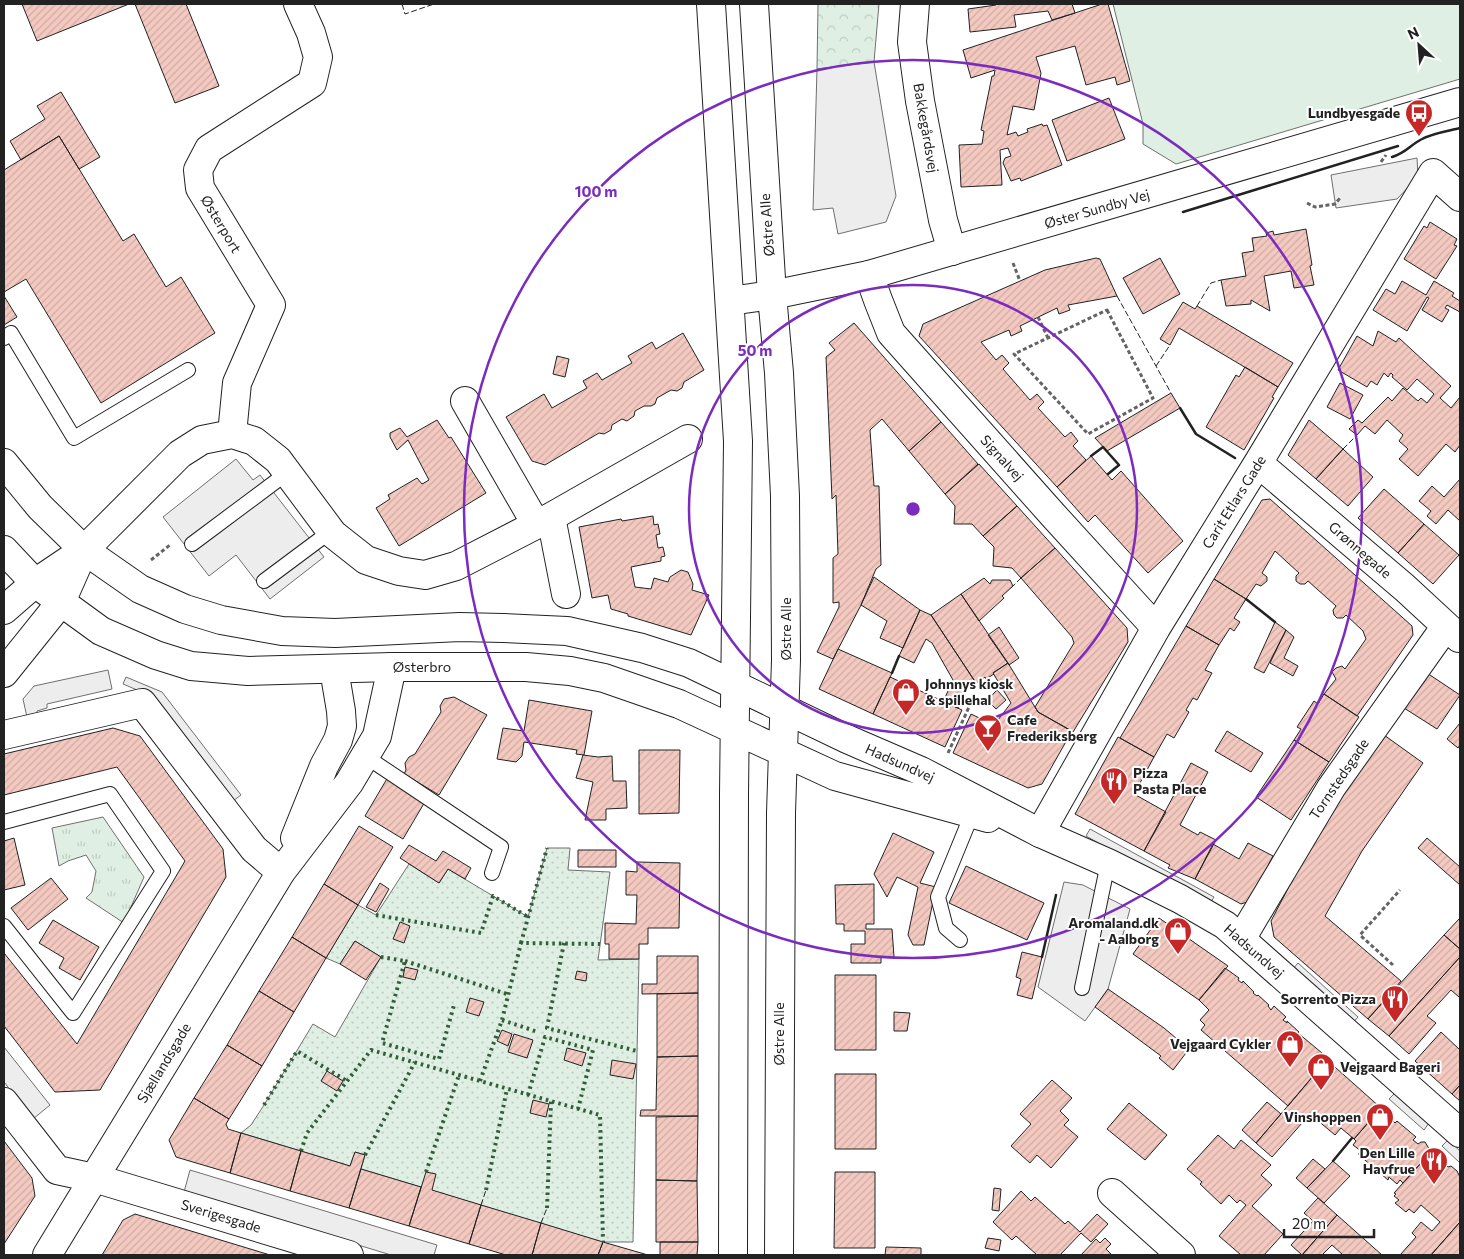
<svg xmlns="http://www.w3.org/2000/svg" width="1464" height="1259" viewBox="0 0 1464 1259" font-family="Commissioner,sans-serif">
	<defs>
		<pattern id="grass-tufts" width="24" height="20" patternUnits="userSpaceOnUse" patternTransform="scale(1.25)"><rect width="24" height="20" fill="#e0efe3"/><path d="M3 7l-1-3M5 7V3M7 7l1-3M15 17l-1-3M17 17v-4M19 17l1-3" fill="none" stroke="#c0cdc2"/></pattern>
		<pattern id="forest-crowns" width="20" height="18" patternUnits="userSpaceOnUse" patternTransform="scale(1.25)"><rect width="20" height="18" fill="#e0efe3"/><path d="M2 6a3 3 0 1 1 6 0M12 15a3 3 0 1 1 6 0" fill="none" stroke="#c0cdc2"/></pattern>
		<pattern id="garden-dots" width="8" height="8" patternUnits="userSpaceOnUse" patternTransform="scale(1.25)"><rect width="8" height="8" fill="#e0efe3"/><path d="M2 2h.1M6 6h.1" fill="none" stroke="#c0cdc2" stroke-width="1.8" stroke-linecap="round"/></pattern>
		<pattern id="building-hatch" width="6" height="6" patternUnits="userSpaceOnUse" patternTransform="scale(1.25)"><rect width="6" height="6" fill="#f3c9c0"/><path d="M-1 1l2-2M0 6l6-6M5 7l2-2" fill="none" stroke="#d0aca5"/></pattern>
	</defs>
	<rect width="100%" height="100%" fill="#fff"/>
	<path fill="url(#grass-tufts)" stroke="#6f6f6f" d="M103,817l41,60 -20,46 -38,-25 6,-6 4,-21 -10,-16 -18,6 -9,5 -7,-38z"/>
	<path fill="url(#forest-crowns)" stroke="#6f6f6f" d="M818,4h61l-5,58 -57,7z"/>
	<path fill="#e0efe3" stroke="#6f6f6f" d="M1113,4h347v75l-284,85 -33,-20v-20z"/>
	<path fill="url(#garden-dots)" stroke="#6f6f6f" d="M547,848h23l-2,22 42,2 -12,88 41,-1 -6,283h-31l-241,-73 4,-14 -10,-3 -5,14 -109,-33 10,-8 13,-20 49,-81 22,13 46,-80 -26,-16 -15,23 -14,-6 32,-53 18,10 33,-51 30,19 9,-14 80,48z"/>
	<path fill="#ededed" stroke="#6f6f6f" d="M874,62l22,134 -10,26 -48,12 -5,-26 -20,2 4,-141z
		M1417,158l1,19 -21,22 -61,9 -5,-33z
		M236,459l17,21 7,-5 64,82 -54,42 -34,-44 -27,21 -46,-59z
		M108,670l4,19 -65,15v4l-10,3 1,8 -10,3 -5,-23 11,-13z
		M126,677l36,15 79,103 -8,6 -77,-103 -33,-14z
		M1090,829l124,68 -5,8 -123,-69z
		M1064,882l19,3 47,24 -22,80 -23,32 -47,-34z
		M1298,963l60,54 -6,7 -60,-54z
		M4,1047l46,58 -17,14 -29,-37z
		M1395,1093l34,30 -5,7 -35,-31z
		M1448,1140l12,11v12l-18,-17z
		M190,1170l247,75 -3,10h-43l-207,-63z"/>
	<path fill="url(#building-hatch)" stroke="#222" d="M22,4h107l-92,37z
		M135,4h51l33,82 -44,17z
		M996,4h76l3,9 -23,7 -4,-9 -34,4 2,12 -46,5 -2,-23 28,-4z
		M1102,4h6l22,77 -13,4 -2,-8 -29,8 -11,-39 -39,11 5,16 -7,37 -21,-4 -6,29 9,-3 2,4 10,-4 -1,-3 15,-5 1,2 4,-1 15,40 -41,16 -1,-3 -9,3 -8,-18 2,-5 6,-2 -3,-8 -8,2 2,35 -41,2 -2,-42 23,-1 2,-13 -3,-1 11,-54h2l1,-6 -24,8 -8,-28z
		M61,92l39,65 -21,12 -20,-33 -38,24 -11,-19 35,-22 -8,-13z
		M1109,98l16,41 -58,22 -15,-41z
		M59,136l64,105 11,-7 32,53 15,-10 34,56 -114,70 -75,-124 -22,13v-122z
		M1430,222l27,17 -3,6 3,1 -21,33 -32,-20 20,-33 3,2z
		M1306,229l6,36 -2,1 4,19 -20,3 -3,-17 -27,5 6,35 -19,-11v4l-25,2 -5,-26 25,-4 -4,-23 12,-2 -2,-13 15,-2 -1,-3 7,-2 1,4z
		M1096,258l4,1 17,37 -49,9 2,5 -11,4 -2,-6 -37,18 2,5 -11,5 -2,-6 -28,12 15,18 6,-5 7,8 -6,6 27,31 7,-6 7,8 -6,6 27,29 6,-5 7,9 -5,5 13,14 -29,27 -138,-151 4,-12 122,-54z
		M1160,258l20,36 -37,20 -20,-36z
		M1402,281l24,14 8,-14 20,12 -2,3 8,5v11l-13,-7 -2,3 4,2 -7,12 -20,-12 7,-12 -2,-1 -20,34 -34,-21 13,-21 9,5z
		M4,296l13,21 -13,8z
		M1183,302l12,7 2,-3 96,57 -15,24 -99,-59 -9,17 -10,-6z
		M854,323l87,99 -32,29 -27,-32 -12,11 4,56h5l2,79 -5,4 -15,36 -28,54 -16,-7 22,-45v-5l-6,1v-45l5,-4 -2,-59 -4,4 -6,-142 9,-7 -6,-7z
		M1378,331l18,11 3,-4 52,48 -11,12 11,10 9,-11v48l-5,7 -9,-8 -28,32 -19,-17 9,-10 -9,-8 4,-6 -16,-15 -12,14 -10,-8 -8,9 -8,-6 9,-9 4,3 26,-26 4,4 11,-13 15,13 3,-3 6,5 7,-9 -17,-15 -10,11 -15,-13 1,-2 -2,-2 -3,4 -4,-4 -7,12 -6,-4 -4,6 -29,-17 19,-34 16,10z
		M683,333l21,37 -20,12 -2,6 -5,3 -6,-1 -14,8 -2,6 -4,2h-7l-9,5 -1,5 -7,5 -5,-2 -10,6 -1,5 -7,4 -5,-1 -54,32 -13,-4 -26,-44 38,-23 8,14 35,-20 -4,-7 14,-8 5,7 30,-17 -4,-7 24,-14 4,7z
		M557,356l12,3 -4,18 -12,-3z
		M1245,367l33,20 -6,10 2,1 -30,52 -38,-23 30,-52 3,2z
		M1340,383l23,12 -13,24 -23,-12z
		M1171,393l9,15 -73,43 -12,-13z
		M437,420l12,18 2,-1 35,56 -87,53 -23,-38 14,-9 -2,-4 29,-17 5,6 7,-4 -21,-40 -11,10 -7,-13v-4l10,-5 7,9z
		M1309,420l34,29 -27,30 -28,-24z
		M941,422l37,42 -33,30 -36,-43z
		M1343,449l30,28 -25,29 -32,-27z
		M1091,456l21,24 9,-9 62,70 -35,32 -53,-58 -7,7 -31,-35z
		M979,464l38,42 -34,30 -11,-12h-18l1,-18 -10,-12z
		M1460,479v42l-12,-11 -12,14 -9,-8 4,-5 -12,-10 13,-15 12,11z
		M1384,489l40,35 -26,29 -40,-35z
		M1270,499l142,127 1,9 -56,81 -33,-22 12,-15 -4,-7 4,-4 6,-2 3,3 21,-30 -3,-8 -17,-16 -3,3h-6l-3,-3 -1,-5 3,-4 -28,-25 -3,3h-5l-4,-3v-5l3,-3 -24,-22 -13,22 5,4v4l-6,5 -5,-2 -10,15 -32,-20 48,-79z
		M1017,506l38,42 -34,30 -9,-10 -19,-2 1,-19 -11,-11z
		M653,516l1,9 4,-1 2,10 -4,1 2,13 5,-1 2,9 -4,1v4l-30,6 4,20 16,2 3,-11 14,4 2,-5 11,-7 7,2 5,12 -1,6 17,5 -18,40 -63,-19v-2l-17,-5 -3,-14 -16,3 -13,-71 42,-8 1,2z
		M1424,524l35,31 -26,29 -35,-31z
		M1055,548l72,80 1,14 -55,90 -35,-20 -3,-5 39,-64 -2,-6 -51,-59z
		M874,577l46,33 -17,38 -23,-10 7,-17 -26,-16z
		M984,578l6,6 2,-4h18l3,6 -11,10 2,2 -25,23 -18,-27z
		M1214,579l32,20 -12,19 6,4 -6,9 -4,-3 -11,17 -33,-19z
		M961,594l47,69 -15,10 1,1 -8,5 -1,-2 -9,6 -45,-68z
		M920,610l11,5 45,68 -6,6 -4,-2 -8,21 -15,-6 10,-22 -21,-37 -6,-4 -12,24 -15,-7z
		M1275,622l11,8 -22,43 -10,-5z
		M1186,626l33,19 -14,25 7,3 -15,27 -4,-2 -7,12 3,2 -15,26 -7,-4 -13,23 -34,-19z
		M999,627l20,31 -10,7 -21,-30z
		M1286,630l8,7 -10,21 14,8 -5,10 -23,-13z
		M838,649l54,24 -19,41 -54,-25z
		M1008,663l30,49 34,19 -30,53 -14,4 -75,-35 18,-39 23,11 17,-22 -18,-30z
		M1427,673l33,22 -23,34 -33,-21z
		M890,677l72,33 -17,37 -72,-33z
		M997,690l9,10 -10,9 -9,-9z
		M1324,694l35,23 -30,45 -35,-22 7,-11 -4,-2 17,-26 4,3z
		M454,697l33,18 -48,80 -35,-21 2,-4 -1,-7 4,-6 6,-3 26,-42 -1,-6 4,-7z
		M529,700l63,11 -8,44 -8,-1 1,-4 -53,-8 -2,14 -6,6 -19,-3 6,-31 21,3z
		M1460,723v22l-2,3 -11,-9z
		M113,728l27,8 83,113 3,28 -126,213 -45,2 -51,-66v-73l73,91 108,-183 -68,-94 -113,28v-41z
		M1227,731l36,22 -12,19 -36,-21z
		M1384,735l39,28 -61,88 -37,65 76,65 -33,38 -94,-82 -3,-16 49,-94z
		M1118,737l36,20 -20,37 32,18 -22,39 -69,-37z
		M1294,740l35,22 -38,58 -35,-23z
		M639,750h41l-1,63 -40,1z
		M583,755l15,2 14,-1 1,25h13l1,27 -21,1v11h-21l8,-38 -17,-4z
		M1191,763l17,9 -28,53 18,10 2,-3 16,8 -21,39 -27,-11 2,-3 -26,-14z
		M388,777l38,23 -23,39 -38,-23z
		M359,826l34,21 -35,58 -34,-21z
		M893,833l41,19 -14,31 16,4 -12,58h-11l-5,-10 10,-48 -21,-10 -10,20 -13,-23z
		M14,838l11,47 -21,5v-49z
		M1427,838l33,29v18l-42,-37z
		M1248,843l25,13 -23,45 -9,3 -46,-25 18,-35 26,15z
		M409,845l27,16 7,-10 28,17 -6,11 -17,-10 -9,14 -39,-25z
		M578,850h38v17h-38z
		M637,862l43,1 -1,65h-31v16h-9v15h-30v-15h-4v-21l31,1 1,-29h-11v-24l11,1z
		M966,866l78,37 -17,37 -78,-37z
		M51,878l17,21 -40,31 -17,-22z
		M380,883l9,6 -13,23 -10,-5z
		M324,884l34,21 -32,53 -34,-21z
		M874,884v40h-8v5h26l2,28h-13v6h-30v-19h14v-13h-21v-7h-8l-1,-39z
		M1159,918l69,48 -29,34 -66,-46z
		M1460,918v31l-16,-14z
		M53,920l46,27 -19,33 -21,-12 5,-10 -25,-15z
		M400,922l10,4 -6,17 -11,-4z
		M1444,935l16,14v8l-71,79 -21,-17z
		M292,937l34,21 -32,54 -35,-21z
		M355,941l26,16 -15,23 -26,-16z
		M1022,952l20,5 -10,42 -15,-4 4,-16 -5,-2z
		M657,956h41v37l-56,1v-10h15z
		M1460,957v39l-1,1 -8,-7 -24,26 9,7 -27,31 -20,-18z
		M405,967l13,3 -3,10 -12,-3z
		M1225,968l14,10 -1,2 4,3 1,-2 11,11 -1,1 4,3 1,-1 11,10 -1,1 3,4 3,-4 12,11 -3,3 4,3v-2l12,11 -1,1 30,25 -40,48 -87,-76 4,-5 -5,-5 9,-10 -10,-10z
		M577,971l10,2 -1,8 -11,-2z
		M835,975h41v75h-41z
		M1108,989l56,39 25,21 -16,21 -14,-12 2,-2 -66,-49z
		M259,991l35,21 -32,54 -35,-21z
		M698,993v63l-41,1v-63z
		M470,998l14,4 -5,14 -13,-4z
		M894,1012l16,1 -3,18h-13z
		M502,1030l10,4 -4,12 -11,-5z
		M1441,1032l19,18v35l-8,9 -37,-33z
		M514,1034l19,6 -6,18 -19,-6z
		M227,1045l35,21 -33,53 -35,-21z
		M567,1048l19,5 -4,13 -18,-6z
		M698,1056v60h-58l1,-6h15l1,-53z
		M612,1060l24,4 -3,15 -23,-4z
		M1327,1060l54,48 -27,31 -13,-11 -6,7 -25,-21 -38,43 -16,-14z
		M327,1071l16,10 -6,10 -16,-10z
		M835,1074h41v75h-41z
		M1052,1080l20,18 -12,13 9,9 -5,5 14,12 -27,31 -14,-13 -7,8 -19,-17 20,-22 -11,-10z
		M1460,1085v16l-8,-7z
		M194,1098l35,21 -3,5 2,5 13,4 -11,40 -54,-16 -7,-17z
		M533,1100l16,4 -3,13 -16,-4z
		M1267,1102l14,12 -25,29 -14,-13z
		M1129,1103l38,32 -22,25 -38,-31z
		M1381,1108l7,1 4,3 1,5 -2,2 4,4 2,-2 19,16 -3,3 5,4 3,-2h4l6,10 -28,31 -3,-3 -3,4 -8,-7 -1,3 -30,-26 3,-3 -8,-6 3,-4 -2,-2z
		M698,1116l-1,65 -41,-1v-63z
		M241,1133l60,18 -11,40 -60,-18z
		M1218,1135l16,14 7,-9 30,25 -10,10 11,10 -20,21 31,28 -19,21h-23l-22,-19 27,-31 -6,-5 -3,3 -8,-8 -8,9 -21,-20 2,-2 -15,-13z
		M4,1141l28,37 3,18 -31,48z
		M301,1151l49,15 5,-14 10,3 -16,53 -59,-17z
		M1431,1152l17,15 3,-1 6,5 3,6v45l-29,33h-31l16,-18 -4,-4 9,-11 11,9 8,-9 -19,-17 -7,8 -5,-4 -3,3 -11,-9 4,-3 -5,-4 2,-2 -2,-1z
		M1313,1159l12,10 -18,19 -11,-10z
		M1333,1161l17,15 -26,27 -17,-15z
		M361,1169l60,18 -12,39 -60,-18z
		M426,1172l10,2 -4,16 49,15 -12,39 -60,-18z
		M835,1172h40v76h-41z
		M656,1180l41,1 1,61h-42z
		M994,1188l7,1 -2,22 -7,-1z
		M1021,1191l10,10 4,-4 30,27 3,-3 12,11 17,-18 11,10 -17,18 -10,-9 -21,22h-23l-21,-19 -4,4 -19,-18z
		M1318,1198l19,17 -35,40 -11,-10 22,-24 -9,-8z
		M481,1205l60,18 -9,32h-26l-37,-11z
		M135,1214l135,41h-168l21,-35z
		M1337,1215l45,40h-39l-11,-10 -10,10h-20z
		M1460,1222v33h-29z
		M541,1223l62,19 -5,13h-66z
		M988,1238l13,2 -2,11 -14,-3z
		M1105,1238l6,6 -5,5 6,6h-31l15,-16 4,4z
		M603,1242l45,13h-50z
		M660,1242h38l-1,13h-37z
		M886,1247l35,1v7h-36z"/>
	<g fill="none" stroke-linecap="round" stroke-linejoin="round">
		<g stroke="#222" stroke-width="16">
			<path id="service" d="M4,338l7,-5 63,105 114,-68
				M192,544l95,-71
				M264,581l67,-50
				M365,756l136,91 -9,26
				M4,822l106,-28 53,77 -90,142 -69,-87
				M960,940l-14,-12 -8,-31 34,-83
				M1082,988l26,-125"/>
		</g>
		<g stroke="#222" stroke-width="30">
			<path id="minor" d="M915,4l-3,38 8,59 23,119 9,31
				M869,275l9,25 13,33 162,182 103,113
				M465,401l71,123
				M232,434l5,-51 34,-78 -71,-117 -2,-18 11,-21 103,-66 6,-26 -7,-24 -13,-29
				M1258,463l147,125 54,50
				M551,517l15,77
				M84,550l96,-96 22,-14 30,-6 22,7 24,19 55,74 33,26 33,11 26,4 31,-9 95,-49 137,-78
				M4,735l138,-32 112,146 27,23
				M1040,833l116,-205 102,-165 175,-290 27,24
				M295,838l29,-72 14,-26 4,-14 -1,-15 -7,-42
				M1241,939l90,-151 115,-162
				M4,1102l53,68 37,8 255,77
				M1112,1193l69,62
				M47,1255l234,-383 68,-89 28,-47 15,-69"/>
		</g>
		<g stroke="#222" stroke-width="30">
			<path id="tertiary" d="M711,4l27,437 -4,353 -1,461
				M754,4l18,291 7,78 6,123 1,164 -5,153 -2,442
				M730,301l42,-6 97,-20 591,-173
				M4,463l36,44 44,43 56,39 45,20 36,11 61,11 53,2 125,-6 43,1 64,3 75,17 47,15 158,76 74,32 119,62 68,30 72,36 45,26 235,208
				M4,550l31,33 66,48 55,24 35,11 57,5 144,-4h134l44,4 34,7 75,26 156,72 153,42
				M4,610l31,-27 49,-33
				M4,673l57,-71 23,-52"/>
		</g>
		<path stroke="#646464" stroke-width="3" stroke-dasharray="4 2.5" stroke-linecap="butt" d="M1381,162l5,-7
			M1307,203l8,4 20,-3 5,-6
			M1013,263l7,18
			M1107,310l46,88 -65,36 -74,-80z
			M1038,317l10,21
			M151,560l19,-15
			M948,753l21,-46
			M1393,965l-33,-30 40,-45"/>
		<use href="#service" stroke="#fff" stroke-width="14"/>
		<use href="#minor" stroke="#fff" stroke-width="28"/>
		<use href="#tertiary" stroke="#fff" stroke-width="28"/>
		<path stroke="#2f5e38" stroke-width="4" stroke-dasharray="2.5 4" stroke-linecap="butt" d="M376,915l105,18 12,-37 35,21
			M521,943l26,-95
			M564,943l-17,85 90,23
			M381,957l24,4 -23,82 57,16 15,-54
			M405,961l102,33
			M502,1020l36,12
			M480,1081l22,-61 19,-77 79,1
			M528,1095l17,-58 48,13 -15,59
			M264,1105l33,-54 50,30
			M301,1151l6,-18 64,-83 229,65 3,127
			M365,1155l50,-93
			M426,1172l33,-97
			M486,1190l21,-101
			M547,1208l4,-107"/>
		<path stroke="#222" stroke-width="1" stroke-dasharray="6 2.5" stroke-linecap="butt" d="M402,4l3,10 29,-10
			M1117,296l54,97
			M1197,306l14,-23 10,-3
			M1156,366l14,-21
			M1343,449l14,-14
			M1011,588l10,-10
			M481,1205l5,-15
			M541,1223l6,-15"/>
		<path stroke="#222" stroke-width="2.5" d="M1392,157c14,-4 18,-12 30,-18 11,-6 26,-8 38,-11
			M1183,212l215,-66
			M1180,408l16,26 39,24
			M1091,456l12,-9 16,18 -11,9
			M1246,599l29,23
			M892,673l7,-17
			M1042,957l14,-62
			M1333,1161l19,-23"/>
	</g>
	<g fill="none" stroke="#7b2cbf" stroke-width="2.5">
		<circle cx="913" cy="509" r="224"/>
		<circle cx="913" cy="509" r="449"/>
	</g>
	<defs>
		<g id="bus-pin" transform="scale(1.4375)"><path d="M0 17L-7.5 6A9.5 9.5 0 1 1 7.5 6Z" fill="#c62828" stroke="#fff"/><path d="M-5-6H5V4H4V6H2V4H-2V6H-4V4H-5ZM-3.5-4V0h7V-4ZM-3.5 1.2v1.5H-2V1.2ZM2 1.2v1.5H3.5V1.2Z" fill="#fff"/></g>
		<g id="shop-pin" transform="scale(1.4375)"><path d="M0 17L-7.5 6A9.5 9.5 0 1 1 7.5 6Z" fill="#c62828" stroke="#fff"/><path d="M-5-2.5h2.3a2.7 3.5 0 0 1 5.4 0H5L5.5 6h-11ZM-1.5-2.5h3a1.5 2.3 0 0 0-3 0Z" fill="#fff"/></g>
		<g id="bar-pin" transform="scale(1.4375)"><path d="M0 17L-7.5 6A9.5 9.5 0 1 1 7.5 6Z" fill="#c62828" stroke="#fff"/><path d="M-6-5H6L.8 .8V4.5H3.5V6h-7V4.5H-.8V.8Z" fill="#fff"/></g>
		<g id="restaurant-pin" transform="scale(1.4375)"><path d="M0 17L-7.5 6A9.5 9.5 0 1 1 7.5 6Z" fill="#c62828" stroke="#fff"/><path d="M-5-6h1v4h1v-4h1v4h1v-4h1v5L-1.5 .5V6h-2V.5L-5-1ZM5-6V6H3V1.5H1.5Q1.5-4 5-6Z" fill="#fff"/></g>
	</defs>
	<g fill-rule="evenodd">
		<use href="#bus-pin" x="1419" y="113"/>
		<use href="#shop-pin" x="906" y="692"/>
		<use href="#bar-pin" x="988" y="728"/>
		<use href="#restaurant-pin" x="1114" y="781"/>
		<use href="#shop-pin" x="1178" y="931"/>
		<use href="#restaurant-pin" x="1395" y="999"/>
		<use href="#shop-pin" x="1290" y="1044"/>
		<use href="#shop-pin" x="1321" y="1067"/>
		<use href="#shop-pin" x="1380" y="1117"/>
		<use href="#restaurant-pin" x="1434" y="1161"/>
	</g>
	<g text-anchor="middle" stroke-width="4" stroke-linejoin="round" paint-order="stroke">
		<g font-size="14" font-weight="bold" fill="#222" stroke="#fff" text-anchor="end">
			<text x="1400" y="118">Lundbyesgade</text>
			<text x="925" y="689" text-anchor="start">Johnnys kiosk<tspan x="925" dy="16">&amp; spillehal</tspan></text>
			<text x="1007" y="725" text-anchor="start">Cafe<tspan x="1007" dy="16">Frederiksberg</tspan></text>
			<text x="1133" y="778" text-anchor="start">Pizza<tspan x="1133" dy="16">Pasta Place</tspan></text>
			<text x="1159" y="928">Aromaland.dk<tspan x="1159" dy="16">- Aalborg</tspan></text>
			<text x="1376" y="1004">Sorrento Pizza</text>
			<text x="1271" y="1049">Vejgaard Cykler</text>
			<text x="1340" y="1072" text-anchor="start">Vejgaard Bageri</text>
			<text x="1361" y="1122">Vinshoppen</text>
			<text x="1415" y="1158">Den Lille<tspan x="1415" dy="16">Havfrue</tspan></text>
		</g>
		<g font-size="14" fill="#222" stroke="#fff">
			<text transform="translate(926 128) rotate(80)" y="5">Bakkegårdsvej</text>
			<text transform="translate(1097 209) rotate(-16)" y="5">Øster Sundby Vej</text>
			<text transform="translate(221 224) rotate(59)" y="5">Østerport</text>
			<text transform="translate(767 225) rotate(-94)" y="5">Østre Alle</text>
			<text transform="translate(1002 458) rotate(48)" y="5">Signalvej</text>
			<text transform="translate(1234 502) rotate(-58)" y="5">Carit Etlars Gade</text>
			<text transform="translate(1360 550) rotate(41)" y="5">Grønnegade</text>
			<text transform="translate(786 629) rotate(-90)" y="5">Østre Alle</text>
			<text x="422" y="672">Østerbro</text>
			<text transform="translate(900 763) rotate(24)" y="5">Hadsundvej</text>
			<text transform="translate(1339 779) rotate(-56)" y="5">Tornstedsgade</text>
			<text transform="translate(1254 951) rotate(41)" y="5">Hadsundvej</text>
			<text transform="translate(779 1034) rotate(-90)" y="5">Østre Alle</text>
			<text transform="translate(164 1063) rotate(-59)" y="5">Sjællandsgade</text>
			<text transform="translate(221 1216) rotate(17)" y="5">Sverigesgade</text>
		</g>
	</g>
	<circle cx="913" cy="509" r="8" fill="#7b2cbf" stroke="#fff" stroke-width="2.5"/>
	<g font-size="15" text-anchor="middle" font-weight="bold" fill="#7b2cbf" stroke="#fff" stroke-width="4" stroke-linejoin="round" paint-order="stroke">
		<text x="596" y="197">100 m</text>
		<text x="755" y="356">50 m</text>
	</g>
	<rect width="1464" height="1259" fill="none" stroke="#222222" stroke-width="10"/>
	<g transform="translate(1419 45) rotate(334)" stroke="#ffffff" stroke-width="4" paint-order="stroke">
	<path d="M0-4L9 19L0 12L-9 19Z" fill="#222222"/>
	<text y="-8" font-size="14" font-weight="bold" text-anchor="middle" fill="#222222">N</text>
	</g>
	<path d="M1284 1229v8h90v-8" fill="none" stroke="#222222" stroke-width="2.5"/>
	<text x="1292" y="1229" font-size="15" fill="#222222" stroke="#ffffff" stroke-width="4" paint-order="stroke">20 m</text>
</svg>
